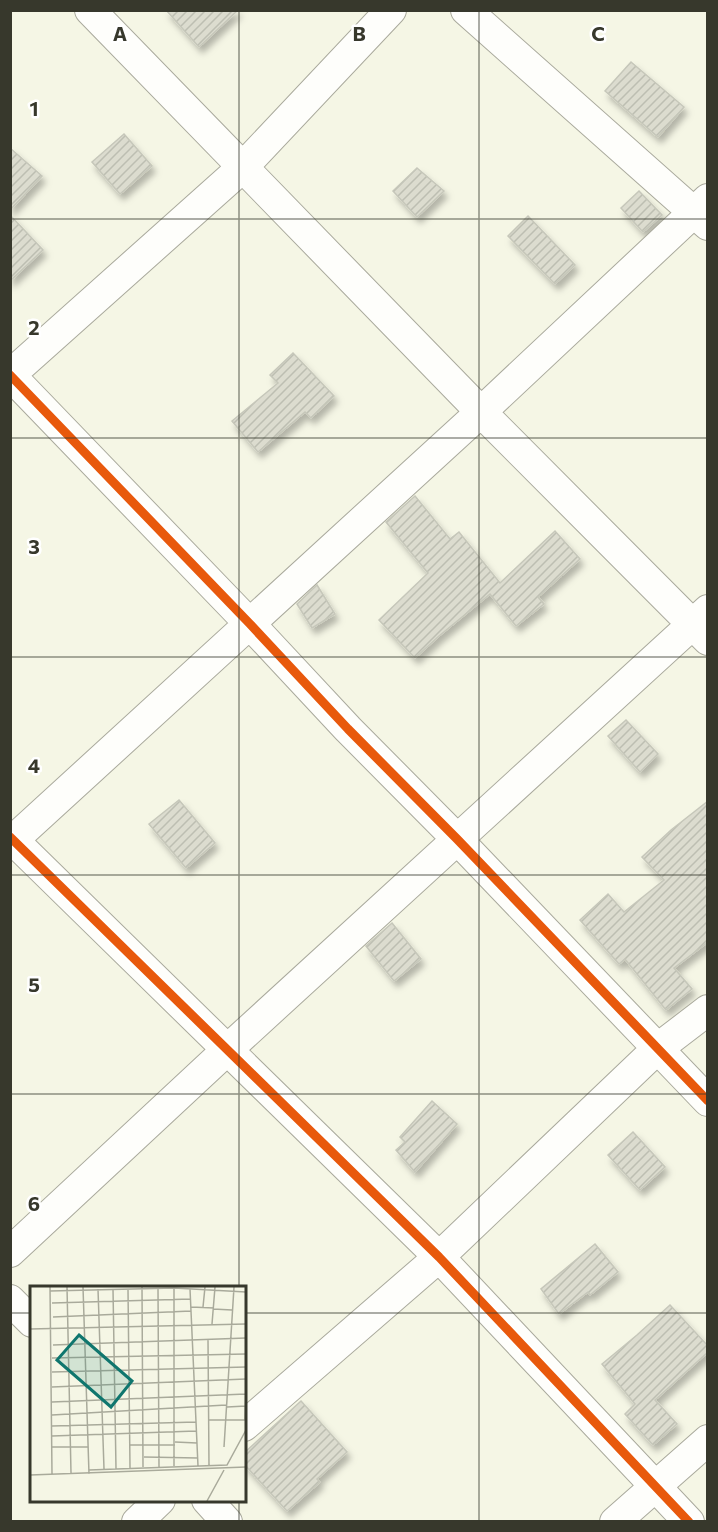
<svg xmlns="http://www.w3.org/2000/svg" width="718" height="1532" viewBox="0 0 718 1532" font-family="Commissioner,sans-serif">
	<defs>
		<pattern id="building-hatch" width="6" height="6" patternUnits="userSpaceOnUse" patternTransform="scale(1.5)"><rect width="6" height="6" fill="#dcdccf"/><path d="M-1 1l2-2M0 6l6-6M5 7l2-2" fill="none" stroke="#bdbeb2"/></pattern>
		<filter id="shadow"><feDropShadow dx="3.5" dy="6" stdDeviation="3" flood-color="#0004"/></filter>
	</defs>
	<rect width="100%" height="100%" fill="#f5f6e5"/>
	<path fill="url(#building-hatch)" stroke="#c6c7ba" stroke-width="1.5" filter="url(#shadow)" d="M166,10h72l-39,37z
		M631,62l53,45 -26,30 -53,-46z
		M124,134l28,32 -32,28 -28,-32z
		M10,148l32,28 -32,34z
		M417,168l27,23 -27,26 -24,-26z
		M639,191l23,24 -19,17 -22,-24z
		M10,215l33,35 -33,31z
		M528,216l47,49 -20,19 -47,-48z
		M293,353l41,43 -23,22 -6,-6 -47,40 -26,-31 46,-38 -8,-8z
		M415,496l35,43 9,-7 41,51 55,-52 25,28 -42,38 6,7 -28,22 -26,-32 -51,42 -24,22 -36,-38 49,-47 -42,-51z
		M317,585l18,29 -23,14 -15,-24z
		M626,720l32,34 -18,18 -32,-36z
		M179,800l36,43 -29,25 -37,-44z
		M708,801v141l-34,26 18,21 -26,21 -41,-51 -6,5 -39,-44 28,-26 16,18 40,-32 -22,-23 29,-27z
		M392,923l29,36 -27,22 -28,-35z
		M432,1101l25,23 -42,48 -19,-22 9,-8 -5,-5z
		M633,1132l32,35 -25,23 -32,-35z
		M595,1244l23,28 -28,23 -2,-3 -29,22 -18,-25z
		M670,1305l38,41v6l-53,48 22,24 -24,21 -28,-31 10,-10 -33,-40 35,-29z
		M301,1401l46,51 -30,27 3,3 -33,29 -43,-47v-11z"/>
	<g fill="none" stroke-linecap="round" stroke-linejoin="round">
		<g stroke="#a9a99c" stroke-width="32">
			<path id="minor" d="M90,10l391,402 227,228
				M466,10l242,215
				M10,375l240,249 98,105 109,110 251,262
				M10,375l233,-208 148,-157
				M10,837l429,420 250,265
				M10,843l471,-431 227,-213
				M10,1252l217,-202 481,-440
				M10,1300l22,22
				M244,1426l195,-169 218,-208 51,-39
				M207,1500l20,22
				M137,1522l23,-22
				M615,1522l93,-82"/>
		</g>
		<use href="#minor" stroke="#fefefb" stroke-width="30"/>
		<g stroke="#fff" stroke-width="13">
			<path id="cycleway" d="M10,375l240,249 98,105 109,110 251,262
				M10,837l429,420 250,265"/>
		</g>
		<use href="#cycleway" stroke="#e8590c" stroke-width="9"/>
	</g>
	<path fill="none" stroke="#37382c" stroke-width="1.5" stroke-opacity="0.55" d="M239,10v1278M479,10v1512M10,219h698M10,438h698M10,657h698M10,875h698M10,1094h698M10,1313h22M244,1313h464M239,1500v22"/>
	<g transform="translate(30 1286)">
		<rect width="216" height="216" fill="#f5f6e5"/>
		<path fill="none" stroke="#a9aa9b" stroke-width="1.5" d="M20,1l2,187M37,1l4,186M53,1l6,187M112,1l1,180M128,2l1,179M144,2v178M68,3l6,180M83,3l3,180M98,3l2,179M160,3l8,177M20,5l124,-3 72,4M22,17l139,-4M161,21l23,1M173,21l2,-20M183,23l19,1M23,31l138,-6M182,38l3,-37M0,43l216,-5M178,53l1,127M23,59l193,-7M22,72l194,-4M22,86l194,-5M22,101l194,-8M22,116l194,-8M197,121l19,-1M22,129l174,-10M179,134h37M215,134l1,-33M22,140l144,-4M22,150l144,-5M145,156l22,1M100,159h45M22,161h36M194,161l10,-160M114,171l54,1M59,184l138,-5 19,-35M0,189l216,-8M177,215l17,-31"/>
		<path fill="#0f766e" fill-opacity="0.15" stroke="#0f766e" stroke-width="3" d="M49,49l53,46 -21,26 -54,-47z"/>
		<rect width="216" height="216" fill="none" stroke="#37382c" stroke-width="3"/>
	</g>
	<g font-size="20" text-anchor="middle" font-weight="bold" fill="#37382c" stroke="#fff" stroke-width="5" stroke-linejoin="round" paint-order="stroke">
		<text x="120" y="41">A</text>
		<text x="359" y="41">B</text>
		<text x="598" y="41">C</text>
		<text x="34" y="116">1</text>
		<text x="34" y="335">2</text>
		<text x="34" y="554">3</text>
		<text x="34" y="773">4</text>
		<text x="34" y="992">5</text>
		<text x="34" y="1211">6</text>
	</g>
	<rect width="718" height="1532" fill="none" stroke="#37382c" stroke-width="24"/>
</svg>
